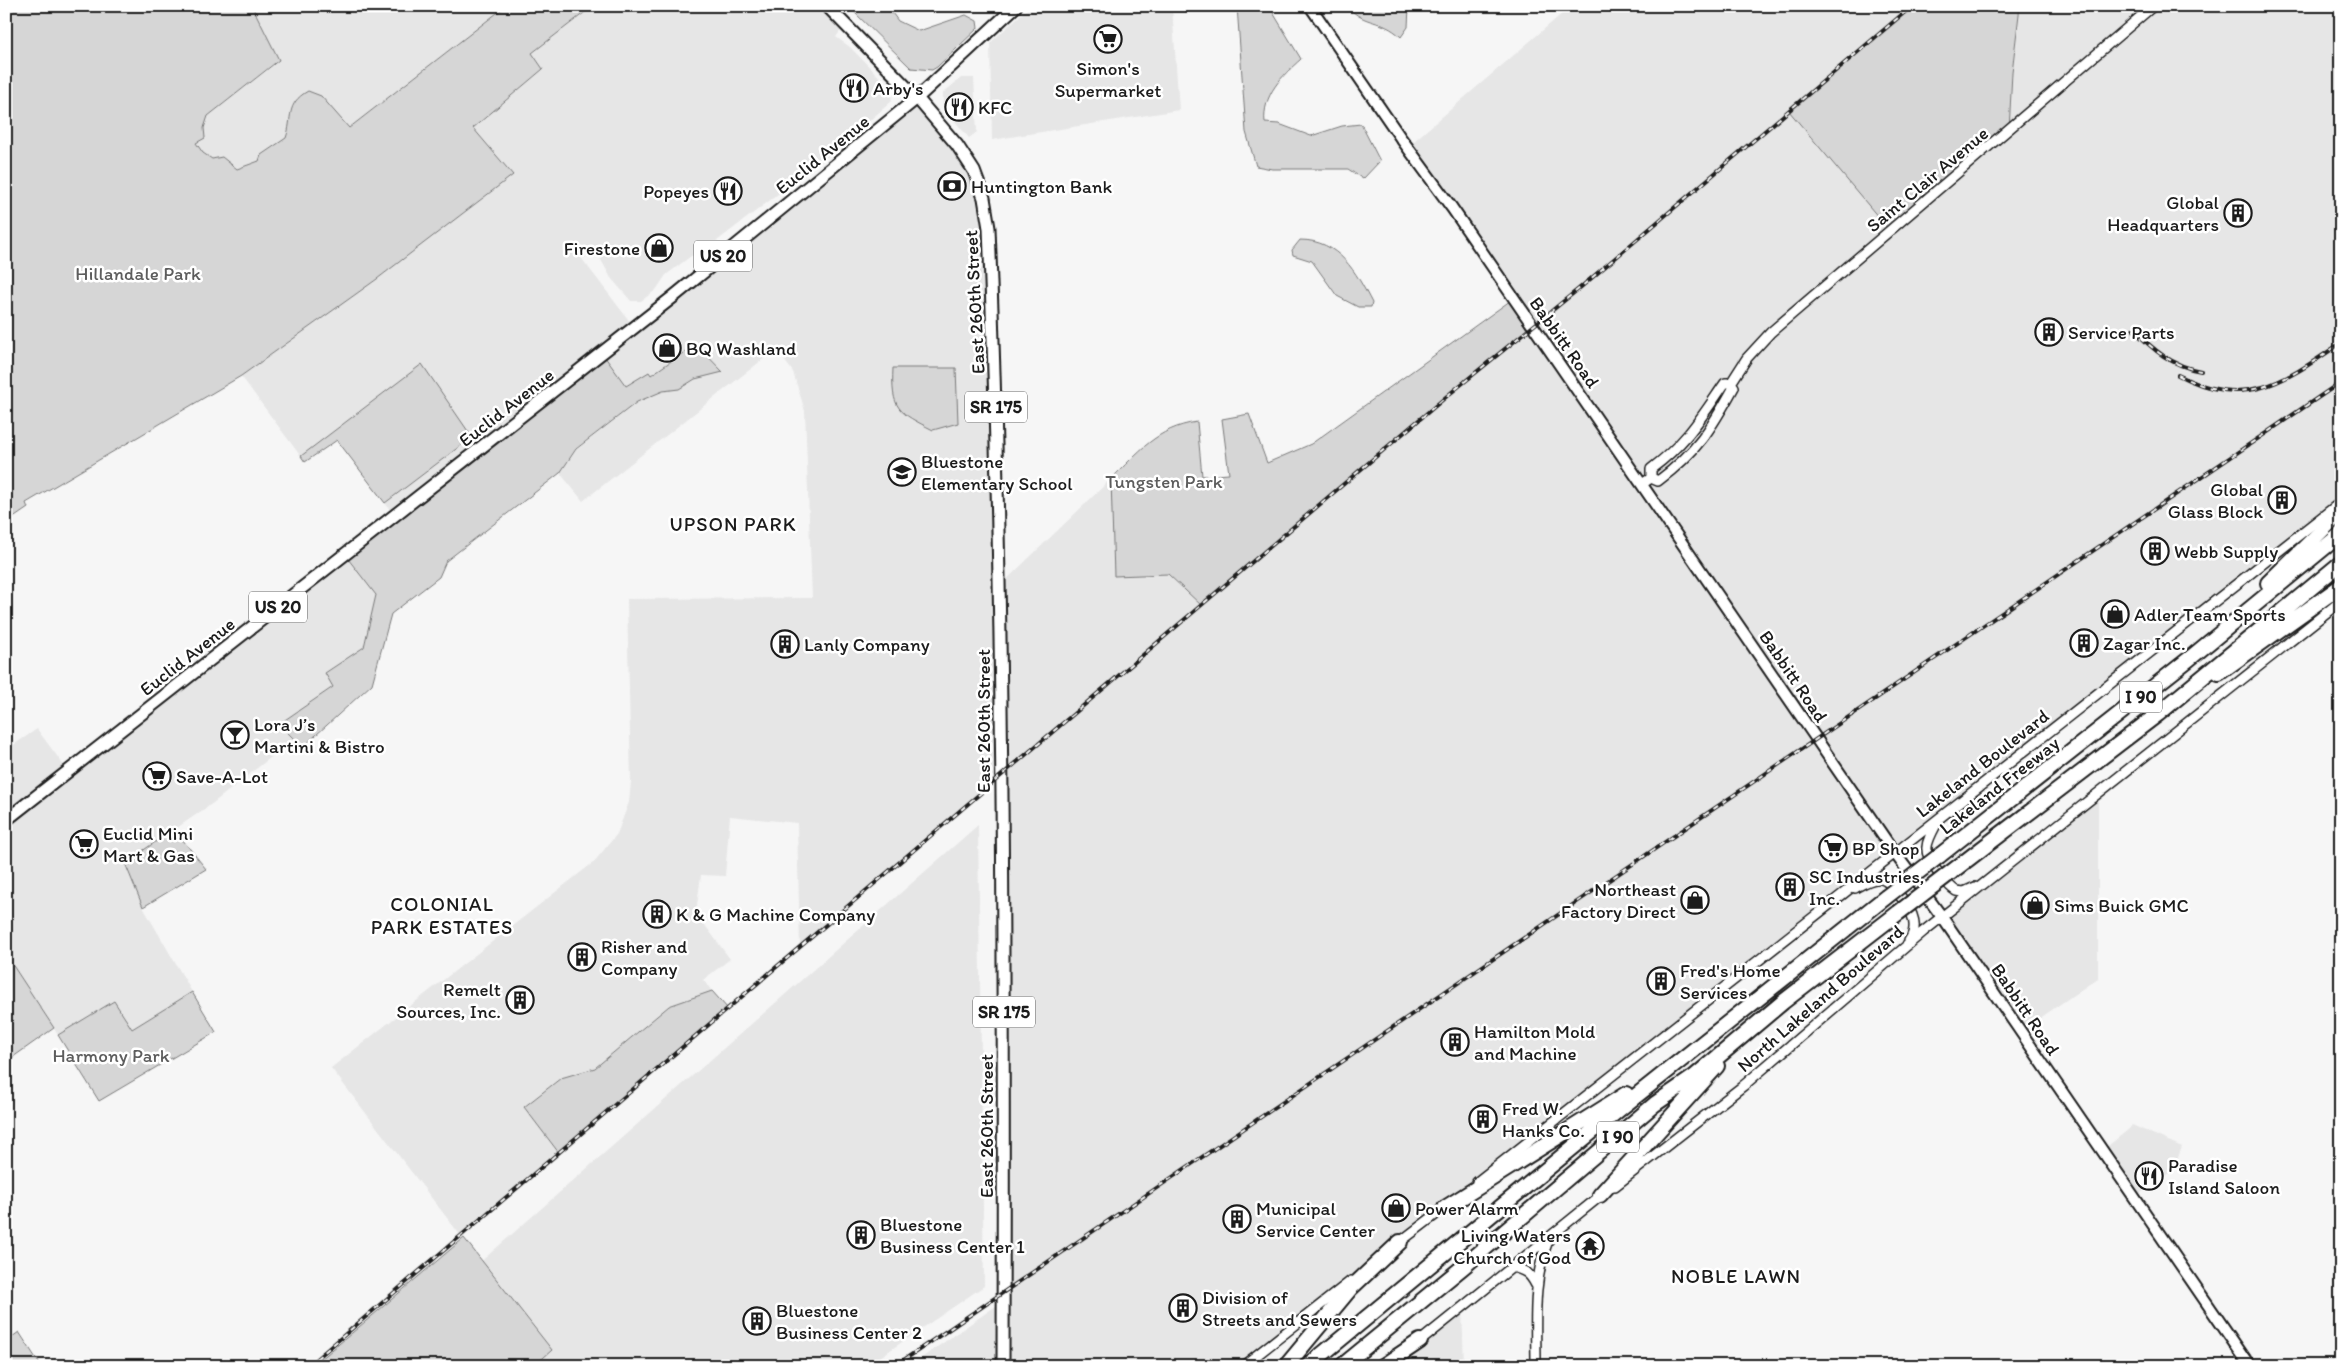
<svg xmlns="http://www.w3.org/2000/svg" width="2347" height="1372" viewBox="0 0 2347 1372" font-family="Itim,sans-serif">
	<rect width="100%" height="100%" fill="#f6f6f6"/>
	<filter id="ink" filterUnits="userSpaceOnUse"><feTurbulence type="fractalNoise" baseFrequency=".02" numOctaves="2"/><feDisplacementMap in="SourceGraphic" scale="10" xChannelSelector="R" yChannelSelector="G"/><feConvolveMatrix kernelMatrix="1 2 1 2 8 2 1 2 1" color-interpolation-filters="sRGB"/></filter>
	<g filter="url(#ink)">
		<path fill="#e6e6e6" d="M252,6h254l-157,122 -112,41 -15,-11 -10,1 -9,-6 -7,-10 12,-27 71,-55z
			M593,6h234l18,19 -9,12 14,10 40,41 2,13 -55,48 -137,105 -9,2 -25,19 -10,15 -15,11h-10l-20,-23 -16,-29 -13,10 52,68 283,-229 21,24 46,76 17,387 110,-106 4,97 53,-2 34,31 245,-209 86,-70 -126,-179 164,-141h341l-123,105 220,20 3,-59 8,-66h321v496l-1098,864h-333l93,-65 -2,-525 -201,172 -3,-125 -67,-7 -5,60 -24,-1 -5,38 34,46 -27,21 9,11 -43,15 -74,62 -34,10 -37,29 35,46 -98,83 -130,-168 263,-206 23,-28 12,-32 2,-20 -4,-183 185,-1 -7,-187 -12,-39 -17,-23 -193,152 -23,-28 16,-23 61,-48 -242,114 -58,-76 -32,22 -64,-86 136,-97 135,-104 -39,-47 70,-59 -11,-16z
			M1030,6h142l7,104 -187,30 -2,-97z
			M961,78h13l3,54 -8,6 -26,-31v-14z
			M345,555l31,40 -12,53 -39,25 9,14 -55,37 15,15 -81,64 -87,60 17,44 49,85 -60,37 -18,-27 -56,33 -52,-80v-205l31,-21 31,42z
			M2098,795v183l-78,54 -78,-115z
			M978,825l6,461 -117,80h-505z
			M2132,1125l50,22 -9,24 -38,26 -32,-47 26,-21z
			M1462,1307l2,59h-72z"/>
		<path fill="#d6d6d6" stroke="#797979" d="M6,6h246l27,54 -71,56 -4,12 1,10 -9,5 7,10 9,6 10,-2 15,12 22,-8 2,-6 25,-17c7,-20 -1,-34 22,-47l13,5 28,32 157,-122h87l-61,47 11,16 -70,59 40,47 -136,104 -136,97 -215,127 2,5 -22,15z
			M848,6h39l11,15 21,10 47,-16 11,6 1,7 -41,39 -5,3 -21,-2z
			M1237,6h32l32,53c-19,17 -39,36 -36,64l14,1 32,12 31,-10 19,-2 19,37 -17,18 -15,-10h-76l-16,-3 -10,-34z
			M1409,6l-1,21 -7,10c-20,-19 -36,-11 -53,-30z
			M1912,6h108l-8,66 -3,59 -119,100 -101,-120z
			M1300,240c39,0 56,32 72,63l-1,4h-13l-21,-11 -25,-35 -19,-6 -1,-5z
			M1514,298l19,28 -86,70 -245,210 -34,-32 -54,2 -3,-97c28,-27 45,-51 86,-57l5,54 27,-2 -7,-55 27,-5 18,49 44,-19z
			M696,344l27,28 -28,7 -16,10 -16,2 -26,11 -61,47 -16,24 -114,88 -7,16 -48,37 -19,70 -68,62 -10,-7 -15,-15 54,-37 -8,-14 39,-26 12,-52 -31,-40 257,-202 24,33 23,-14 2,3z
			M422,364l50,73 -87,66 -48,-63 -32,22 -4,-6z
			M893,368h63l2,55 -25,7c-35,-18 -42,-20 -40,-62z
			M174,829l32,40 -63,38 -18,-44z
			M6,955l48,73 -48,34z
			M712,991l16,18 -169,144 -35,-46 37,-29 34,-10 74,-62z
			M192,992l24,40 -117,69 -41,-66 56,-34 18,28z
			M464,1238l88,112 -18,16h-221z
			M19,1332l22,34h-35v-30l3,3z"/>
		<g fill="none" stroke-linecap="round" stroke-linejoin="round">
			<g stroke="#1c1c1c" stroke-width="12">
				<path id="tertiary" d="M1731,383l16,-25 24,-26 382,-326
					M1642,484l9,-6 7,3c39,-29 53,-52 76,-94l-3,-4h-6c-25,36 -38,59 -74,86v9
					M1939,819c-12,23 -19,30 -2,52 6,7 11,15 19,20l8,1 11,-5
					M1855,888c7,-4 18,-11 26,-9 7,1 11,8 15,12 12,14 26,32 13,50
					M1477,1182l864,-680
					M1615,1186l128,-100 181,-155 417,-330
					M1396,1245l51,-39
					M1512,1267c13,3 18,6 24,18
					M1418,1343l186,-150
					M1243,1366l108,-85
					M1536,1366c0,-45 -4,-86 13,-128"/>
			</g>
			<g stroke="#1c1c1c" stroke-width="14">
				<path id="secondary" d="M1310,6l90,131 52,71 442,644 48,65 308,449"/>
			</g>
			<g stroke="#1c1c1c" stroke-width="15">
				<path id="primary" d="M827,6l90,92 40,47 17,26 10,27 5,30c15,379 15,758 14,1138
					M6,820l667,-523 244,-199 99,-92"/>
			</g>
			<g stroke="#1c1c1c" stroke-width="18">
				<path id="motorway" d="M2268,583l73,-71
					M2219,673l122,-87
					M1939,856l250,-197 152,-125
					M1950,873l208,-159 183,-151
					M1600,1195l117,-129
					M1445,1208l181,-114
					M1286,1366l64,-77 50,-47
					M1308,1366l314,-259 264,-210
					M1342,1366l121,-99 192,-163 39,-27 89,-75 115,-89
					M1383,1366l37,-25"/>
			</g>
			<use href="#tertiary" stroke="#fff" stroke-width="9"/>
			<use href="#secondary" stroke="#fff" stroke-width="10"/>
			<use href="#primary" stroke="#fff" stroke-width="11"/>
			<use href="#motorway" stroke="#fff" stroke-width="14"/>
			<g stroke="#1c1c1c" stroke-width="4">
				<path id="rail" d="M2133,329c20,21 39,37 68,42
					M2178,375c68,35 106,7 163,-32
					M308,1366l1139,-970 134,-109 331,-281
					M895,1366l1446,-984"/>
			</g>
			<use href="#rail" stroke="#fff" stroke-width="2" stroke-dasharray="5.5" stroke-linecap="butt"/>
			<g stroke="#1c1c1c" stroke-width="18" stroke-linecap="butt">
				<path id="motorway-bridge" d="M1886,897l53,-41
					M1898,913l52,-40"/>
			</g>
			<use href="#motorway-bridge" stroke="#fff" stroke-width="14"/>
		</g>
	</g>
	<defs>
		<g id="supermarket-ring" transform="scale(1.4375)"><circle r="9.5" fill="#fff" stroke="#1c1c1c" stroke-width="1.5"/><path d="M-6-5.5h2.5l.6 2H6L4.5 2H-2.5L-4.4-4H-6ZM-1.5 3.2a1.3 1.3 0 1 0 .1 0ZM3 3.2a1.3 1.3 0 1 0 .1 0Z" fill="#1c1c1c"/></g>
		<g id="restaurant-ring" transform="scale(1.4375)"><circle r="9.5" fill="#fff" stroke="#1c1c1c" stroke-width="1.5"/><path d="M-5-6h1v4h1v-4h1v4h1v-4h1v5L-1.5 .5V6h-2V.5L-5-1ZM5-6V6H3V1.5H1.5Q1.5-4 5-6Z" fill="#1c1c1c"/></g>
		<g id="bank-ring" transform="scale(1.4375)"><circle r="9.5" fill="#fff" stroke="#1c1c1c" stroke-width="1.5"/><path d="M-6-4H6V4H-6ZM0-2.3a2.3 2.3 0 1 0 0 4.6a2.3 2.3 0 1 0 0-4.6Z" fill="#1c1c1c"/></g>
		<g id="building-ring" transform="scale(1.4375)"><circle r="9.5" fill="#fff" stroke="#1c1c1c" stroke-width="1.5"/><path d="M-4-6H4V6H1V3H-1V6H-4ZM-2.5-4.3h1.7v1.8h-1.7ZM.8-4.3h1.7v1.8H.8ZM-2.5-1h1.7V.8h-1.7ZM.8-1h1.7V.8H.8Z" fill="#1c1c1c"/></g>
		<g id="shop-ring" transform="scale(1.4375)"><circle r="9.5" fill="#fff" stroke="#1c1c1c" stroke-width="1.5"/><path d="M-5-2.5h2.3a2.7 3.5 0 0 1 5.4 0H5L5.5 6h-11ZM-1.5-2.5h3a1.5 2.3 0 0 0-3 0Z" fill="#1c1c1c"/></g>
		<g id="school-ring" transform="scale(1.4375)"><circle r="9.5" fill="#fff" stroke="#1c1c1c" stroke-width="1.5"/><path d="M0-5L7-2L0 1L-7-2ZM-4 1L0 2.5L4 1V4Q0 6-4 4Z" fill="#1c1c1c"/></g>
		<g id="bar-ring" transform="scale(1.4375)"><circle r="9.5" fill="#fff" stroke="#1c1c1c" stroke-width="1.5"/><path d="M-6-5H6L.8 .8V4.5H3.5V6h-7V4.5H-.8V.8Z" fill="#1c1c1c"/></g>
		<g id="temple-ring" transform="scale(1.4375)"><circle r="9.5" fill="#fff" stroke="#1c1c1c" stroke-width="1.5"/><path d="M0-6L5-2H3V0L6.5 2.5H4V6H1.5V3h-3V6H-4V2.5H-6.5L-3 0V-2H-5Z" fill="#1c1c1c"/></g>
	</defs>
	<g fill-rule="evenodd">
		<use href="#supermarket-ring" x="1108" y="39"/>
		<use href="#restaurant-ring" x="854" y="88"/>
		<use href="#restaurant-ring" x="959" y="107"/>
		<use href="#bank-ring" x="952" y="186"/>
		<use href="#restaurant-ring" x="728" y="191"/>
		<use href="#building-ring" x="2238" y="213"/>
		<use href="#shop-ring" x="659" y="248"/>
		<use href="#building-ring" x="2049" y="332"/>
		<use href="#shop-ring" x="667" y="348"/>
		<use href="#school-ring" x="902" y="472"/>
		<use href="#building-ring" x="2282" y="500"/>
		<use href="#building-ring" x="2155" y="551"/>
		<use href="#shop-ring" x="2115" y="614"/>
		<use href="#building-ring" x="2084" y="643"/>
		<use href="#building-ring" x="785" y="644"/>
		<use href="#bar-ring" x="235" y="735"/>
		<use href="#supermarket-ring" x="157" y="776"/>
		<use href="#supermarket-ring" x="84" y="844"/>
		<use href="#supermarket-ring" x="1833" y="848"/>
		<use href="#building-ring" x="1790" y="887"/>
		<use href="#shop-ring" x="1695" y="900"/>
		<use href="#shop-ring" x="2035" y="905"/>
		<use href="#building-ring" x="657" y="914"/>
		<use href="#building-ring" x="582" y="957"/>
		<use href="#building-ring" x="1661" y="981"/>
		<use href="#building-ring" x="520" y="1000"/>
		<use href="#building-ring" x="1455" y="1042"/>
		<use href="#building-ring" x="1483" y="1119"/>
		<use href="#restaurant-ring" x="2149" y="1176"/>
		<use href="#shop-ring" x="1396" y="1208"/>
		<use href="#building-ring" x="1237" y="1219"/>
		<use href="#building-ring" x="861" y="1235"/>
		<use href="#temple-ring" x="1590" y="1246"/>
		<use href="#building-ring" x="1183" y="1308"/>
		<use href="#building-ring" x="757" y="1321"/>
	</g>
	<g text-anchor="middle" stroke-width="5" stroke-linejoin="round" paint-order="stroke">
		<g fill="#fff" stroke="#606060" stroke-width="1">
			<rect x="694" y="240.5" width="58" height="31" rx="4"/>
			<rect x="965" y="391.5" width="62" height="31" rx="4"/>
			<rect x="249" y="591.5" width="58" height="31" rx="4"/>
			<rect x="2120" y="681.5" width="42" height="31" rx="4"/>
			<rect x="973" y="996.5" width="62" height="31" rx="4"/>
			<rect x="1597" y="1121.5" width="42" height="31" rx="4"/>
		</g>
		<g font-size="18" font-weight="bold" fill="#1c1c1c">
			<text x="723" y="262">US 20</text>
			<text x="996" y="413">SR 175</text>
			<text x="278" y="613">US 20</text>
			<text x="2141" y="703">I 90</text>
			<text x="1004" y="1018">SR 175</text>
			<text x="1618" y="1143">I 90</text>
		</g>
		<g font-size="19" fill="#1c1c1c" stroke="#fff" text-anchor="start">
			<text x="1108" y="75" text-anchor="middle">Simon's<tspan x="1108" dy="22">Supermarket</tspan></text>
			<text x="873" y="95">Arby's</text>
			<text x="978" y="114">KFC</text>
			<text x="971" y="193">Huntington Bank</text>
			<text x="709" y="198" text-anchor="end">Popeyes</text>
			<text x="2219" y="209" text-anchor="end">Global<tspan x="2219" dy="22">Headquarters</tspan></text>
			<text x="640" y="255" text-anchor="end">Firestone</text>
			<text x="2068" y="339">Service Parts</text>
			<text x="686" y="355">BQ Washland</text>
			<text x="921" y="468">Bluestone<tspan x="921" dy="22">Elementary School</tspan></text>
			<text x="2263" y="496" text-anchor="end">Global<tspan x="2263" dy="22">Glass Block</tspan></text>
			<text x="2174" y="558">Webb Supply</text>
			<text x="2134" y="621">Adler Team Sports</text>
			<text x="2103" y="650">Zagar Inc.</text>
			<text x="804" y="651">Lanly Company</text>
			<text x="254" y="731">Lora J’s<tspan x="254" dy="22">Martini &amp; Bistro</tspan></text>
			<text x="176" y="783">Save-A-Lot</text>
			<text x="103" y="840">Euclid Mini<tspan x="103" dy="22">Mart &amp; Gas</tspan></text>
			<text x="1852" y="855">BP Shop</text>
			<text x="1809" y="883">SC Industries,<tspan x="1809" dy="22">Inc.</tspan></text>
			<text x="1676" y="896" text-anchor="end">Northeast<tspan x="1676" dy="22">Factory Direct</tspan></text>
			<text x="2054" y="912">Sims Buick GMC</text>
			<text x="676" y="921">K &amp; G Machine Company</text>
			<text x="601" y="953">Risher and<tspan x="601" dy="22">Company</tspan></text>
			<text x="1680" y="977">Fred's Home<tspan x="1680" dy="22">Services</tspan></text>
			<text x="501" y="996" text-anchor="end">Remelt<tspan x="501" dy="22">Sources, Inc.</tspan></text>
			<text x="1474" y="1038">Hamilton Mold<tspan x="1474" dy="22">and Machine</tspan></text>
			<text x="1502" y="1115">Fred W.<tspan x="1502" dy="22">Hanks Co.</tspan></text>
			<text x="2168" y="1172">Paradise<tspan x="2168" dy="22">Island Saloon</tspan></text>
			<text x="1256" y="1215">Municipal<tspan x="1256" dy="22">Service Center</tspan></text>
			<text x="1415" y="1215">Power Alarm</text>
			<text x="880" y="1231">Bluestone<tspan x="880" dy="22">Business Center 1</tspan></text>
			<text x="1571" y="1242" text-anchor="end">Living Waters<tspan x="1571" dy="22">Church of God</tspan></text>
			<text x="1202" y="1304">Division of<tspan x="1202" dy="22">Streets and Sewers</tspan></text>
			<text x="776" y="1317">Bluestone<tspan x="776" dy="22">Business Center 2</tspan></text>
		</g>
		<g font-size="19" fill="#1c1c1c" stroke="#fff">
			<text transform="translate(822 154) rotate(-39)" y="7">Euclid Avenue</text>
			<text transform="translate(1927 179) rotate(-40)" y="7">Saint Clair Avenue</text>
			<text transform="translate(974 302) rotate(-93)" y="7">East 260th Street</text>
			<text transform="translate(1565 342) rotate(55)" y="7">Babbitt Road</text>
			<text transform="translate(506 407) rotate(-38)" y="7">Euclid Avenue</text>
			<text transform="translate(187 656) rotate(-38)" y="7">Euclid Avenue</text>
			<text transform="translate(1794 676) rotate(56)" y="7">Babbitt Road</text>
			<text transform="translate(983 721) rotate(-90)" y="7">East 260th Street</text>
			<text transform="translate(1982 763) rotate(-38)" y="7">Lakeland Boulevard</text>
			<text transform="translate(1999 785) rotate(-38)" y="7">Lakeland Freeway</text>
			<text transform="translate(1820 998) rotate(-41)" y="7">North Lakeland Boulevard</text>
			<text transform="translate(2026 1009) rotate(56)" y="7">Babbitt Road</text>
			<text transform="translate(986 1126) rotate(-90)" y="7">East 260th Street</text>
		</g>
		<g font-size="19" fill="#5d5d5d" stroke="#fff">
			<text x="138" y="280">Hillandale Park</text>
			<text x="1164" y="488">Tungsten Park</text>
			<text x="111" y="1062">Harmony Park</text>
		</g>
		<g font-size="20" letter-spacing="1" fill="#1c1c1c" stroke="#fff">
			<text x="733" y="531">UPSON PARK</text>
			<text x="442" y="911">COLONIAL<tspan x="442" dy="23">PARK ESTATES</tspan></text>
			<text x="1736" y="1283">NOBLE LAWN</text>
		</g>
	</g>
	<rect width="2347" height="1372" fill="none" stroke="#fff" stroke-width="25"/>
	<rect x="12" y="12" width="2322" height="1347" fill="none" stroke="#1c1c1c" stroke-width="2" filter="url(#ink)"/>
</svg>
